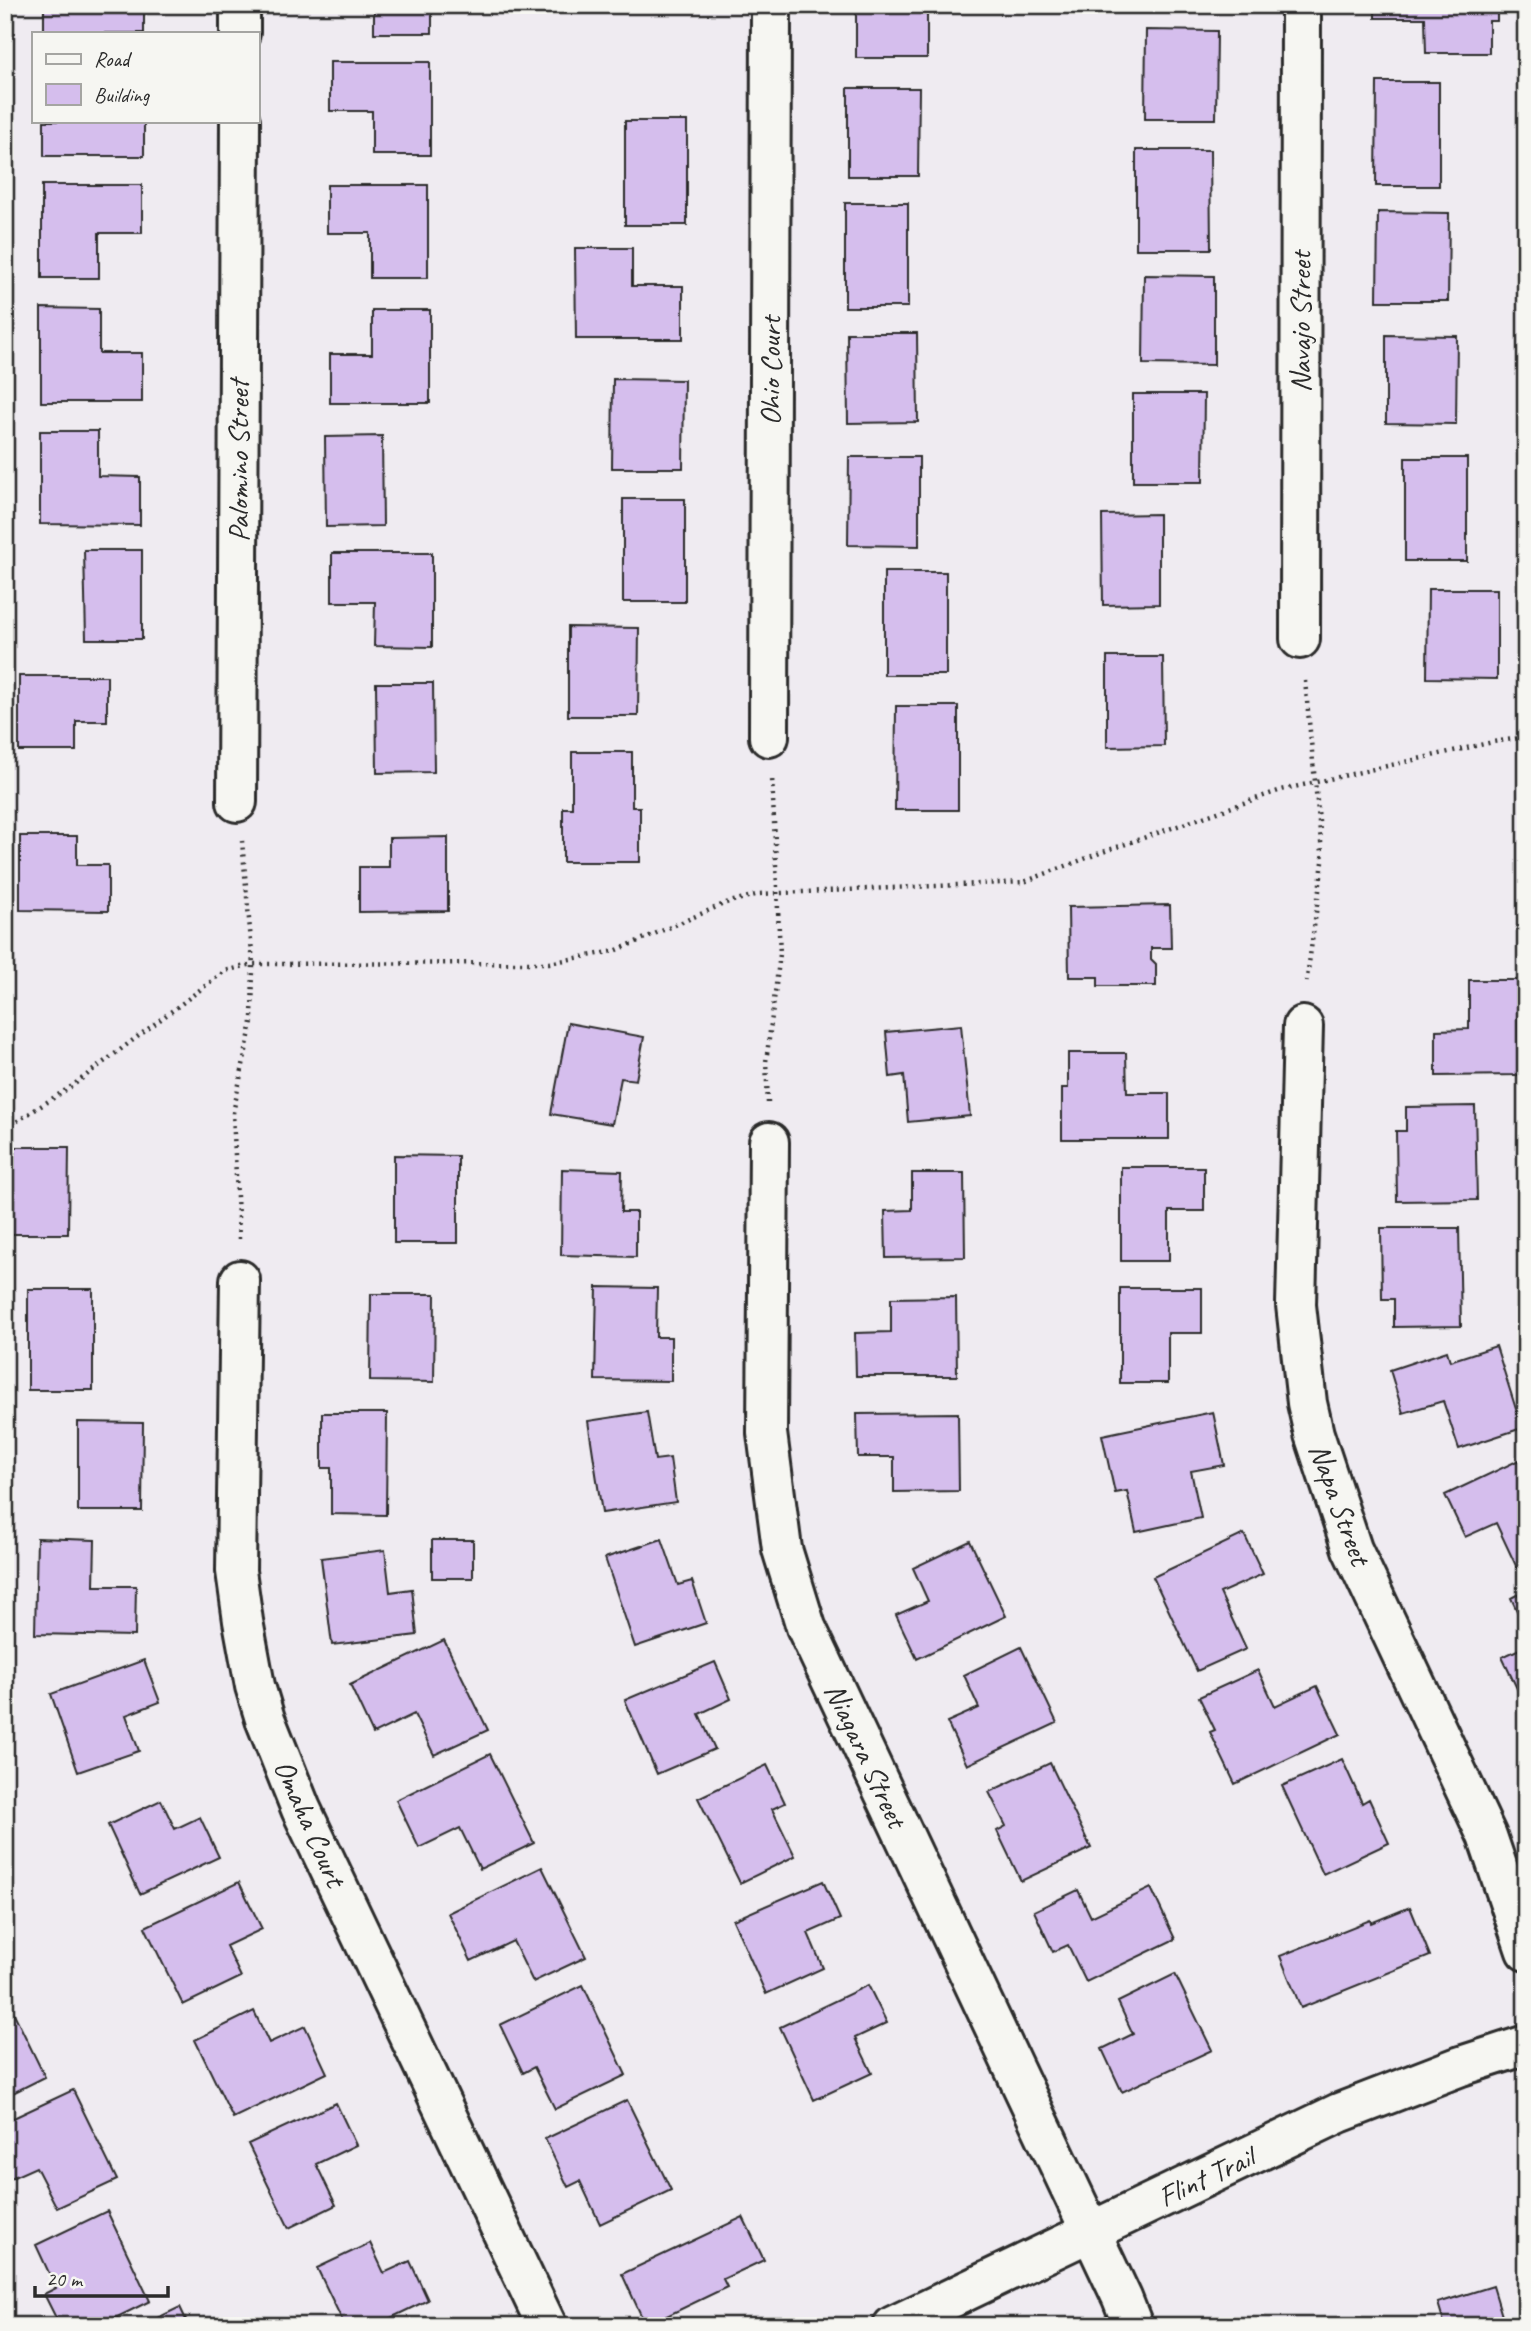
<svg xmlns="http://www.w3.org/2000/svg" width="1531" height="2331" viewBox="0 0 1531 2331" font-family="Caveat,sans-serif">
	<rect width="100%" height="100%" fill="#efebf1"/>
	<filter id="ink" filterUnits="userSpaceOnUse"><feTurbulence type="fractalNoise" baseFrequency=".0143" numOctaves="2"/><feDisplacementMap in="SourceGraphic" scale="14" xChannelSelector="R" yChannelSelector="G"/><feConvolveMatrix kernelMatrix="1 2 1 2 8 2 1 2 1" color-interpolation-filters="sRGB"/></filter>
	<g filter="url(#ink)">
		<path fill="#d5beed" stroke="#2b2b2b" stroke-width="2" d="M44,5h100v28h-100z
			M374,5h58v28h-58z
			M849,5h78v53h-71v-48h-7z
			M1375,5h122v16h-8v32h-63l-1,-35h-50z
			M1146,30l71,1 -1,88h-71z
			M330,62h100v93h-58v-44h-42z
			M1377,82h62v104h-63z
			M848,88h71l-1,88h-70z
			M44,121h100v35h-100z
			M625,121h62v104h-62z
			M1136,150h74l1,99h-75z
			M42,185h100v48h-43v45h-57z
			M327,185h101v93h-58v-45h-43z
			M845,203h63v104h-63z
			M1378,212l71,1 -1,88h-71z
			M575,248h57v38h51v53h-107z
			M1144,275l70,1v89l-71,-1z
			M41,308l58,1v44h43v49h-101z
			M372,310h58v93h-100v-49h42z
			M847,333h70l1,89 -70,1z
			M1386,335l71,1 -1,88 -70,-1z
			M613,379l71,1 -1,88h-71z
			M1133,394h71l-1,88h-70z
			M40,431h58v45l42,1v48l-100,-1z
			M382,436l1,90 -57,1 -1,-90z
			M849,457h70v89l-71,-1z
			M1405,458h62v103h-62z
			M623,499h62v103h-62z
			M1159,514v90l-56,1 -1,-90z
			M84,550h58v89h-56z
			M332,553h100v94l-58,-1 1,-44h-43z
			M884,572h62v103h-62z
			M1428,589h69v90l-70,-1z
			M568,627l71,1 -1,88h-70z
			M1107,657h56l1,89 -57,1z
			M19,676h88v45h-31v30h-57z
			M376,683h57l1,89 -57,1z
			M896,706h62v104h-63z
			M572,752h60v55h8v55h-77v-54h9z
			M20,836h57v29h31v46l-88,-1z
			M448,837v74l-89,1v-45h30v-29z
			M1170,905l1,43h-20v11l5,5v22h-58v-9h-29l-1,-70z
			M1469,980h49l1,95 -83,1v-46l33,-1z
			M568,1023l76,14 -8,43 -15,-2 -9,46 -61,-10z
			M961,1025l9,91 -62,6 -4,-47 -14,2 -4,-45z
			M1068,1053h58l1,40h42v46h-107v-51h6z
			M1475,1106l2,94 -80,1 -1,-70h10v-24z
			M5,1147h64l-1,87h-63z
			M394,1155l64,1v87h-64z
			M1121,1167h83v44h-35v50h-48z
			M562,1169l60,2 -1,41h15v45l-75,-2z
			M912,1173h52l1,84 -79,1 -1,-47 27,-1z
			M1381,1228h78l2,98 -67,1v-28h-12z
			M597,1287l60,1 -1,49h15v44l-76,-1z
			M1120,1288h82v45h-34v50h-48z
			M28,1289h65v101h-65z
			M371,1294h64l-1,88 -64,-1z
			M956,1297l1,79h-101l-1,-43 36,-1v-34z
			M1496,1346l26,82 -63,21 -16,-48 -40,12 -13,-43 57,-19 3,10z
			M647,1412l8,48 15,-2 6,44 -74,11 -14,-92z
			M1213,1412l11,53 -33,6 10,47 -65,14 -9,-41 -12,2 -13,-58z
			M322,1413h65l-1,102 -55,-1v-46h-9z
			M958,1413l1,78 -65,1v-35h-36l-1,-43z
			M78,1422l65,1 -1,88h-64z
			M1521,1459l5,11v94l-9,4 -21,-45 -31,14 -20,-42z
			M1244,1534l19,40 -43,19 26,56 -49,22 -44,-94z
			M37,1538l58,2 -1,46h42l-1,50 -100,-2z
			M662,1539l16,46 14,-4 14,42 -71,24 -30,-89z
			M432,1540h41v38h-41z
			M970,1541l36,75 -89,43 -21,-44 32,-14 -15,-33z
			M385,1550l5,42 22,-3 5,46 -85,10 -11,-87z
			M1526,1590v40l-15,-32z
			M444,1640l44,90 -54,25 -20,-41 -41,20 -23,-49z
			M1526,1646v52l-4,1 -20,-42z
			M1021,1647l36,76 -90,42 -20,-43 32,-14 -15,-33z
			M144,1660l16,42 -34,13 13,36 -61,21 -27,-78z
			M715,1662l16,37 -32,15 16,35 -58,25 -32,-74z
			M1258,1670l17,36 42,-20 23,48 -105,50 -25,-52 5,-2 -16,-33z
			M490,1754l44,89 -54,26 -20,-41 -41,20 -23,-48z
			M1342,1759l20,44 7,-4 20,44 -66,31 -41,-88z
			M1050,1763l41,85 -70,33 -24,-50 9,-5 -17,-34z
			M767,1765l18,38 -13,6 23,47 -55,27 -42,-85z
			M161,1800l14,29 25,-12 19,40 -79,37 -32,-69z
			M542,1867l44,90 -53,25 -20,-41 -42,20 -23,-48z
			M823,1881l17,38 -32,14 15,35 -57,26 -33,-74z
			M239,1882l23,47 -36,17 15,31 -58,28 -38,-78z
			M1151,1888l24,51 -89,43 -18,-37 -15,7 -19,-41 44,-21 13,27z
			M1410,1907l20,49 -129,52 -21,-52 90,-36 1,3z
			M1175,1974l37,76 -90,42 -20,-43 31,-15 -15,-32z
			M583,1985l43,90 -71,34 -21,-42 -11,6 -23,-48z
			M868,1985l19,38 -32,15 17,35 -58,27 -34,-73z
			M5,1995l40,82 -40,20z
			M254,2011l15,32 36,-17 22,47 -94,45 -38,-78z
			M73,2090l44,90 -60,28 -21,-41 -31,14v-59z
			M627,2100l44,90 -71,34 -20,-43 -12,6 -23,-48z
			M336,2103l20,42 -40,19 20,41 -47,23 -41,-84z
			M107,2211l43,90 -51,25h-39l-16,-32 12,-6 -20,-43z
			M743,2217l21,43 -41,19 4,8 -81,39 -24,-52z
			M370,2243l14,30 26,-12 18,39 -54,26h-29l-28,-58z
			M1493,2286l12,40h-60l-7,-23z
			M180,2307l9,19h-48z"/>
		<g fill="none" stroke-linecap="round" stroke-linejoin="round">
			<g stroke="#2b2b2b" stroke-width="44">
				<path id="minor" d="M240,33v-28
					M1300,639l1,-634
					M769,737l2,-732
					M237,802l3,-681
					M1303,1026l-7,279 11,98 7,31 38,115 135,287 39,115
					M769,1142l-2,291 15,116 24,78 316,671 11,28
					M240,1280l-4,291 7,50 12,65 10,33 36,90 246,517
					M893,2326l446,-213 122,-47 65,-21"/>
			</g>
			<path stroke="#2b2b2b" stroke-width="4.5" stroke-dasharray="2 5" stroke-linecap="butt" d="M1305,681l18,181 -17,123
				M768,1103l-2,-41 14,-108 -8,-177
				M5,1129l67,-43 153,-115 28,-7 296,-1 66,-12 111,-48 33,-9 265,-12 76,-29 181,-63 212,-48 33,-5
				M239,1239l-6,-126 19,-91 1,-58 -11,-123"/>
			<use href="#minor" stroke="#f6f6f2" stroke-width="38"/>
		</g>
	</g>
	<g text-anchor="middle" stroke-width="5" stroke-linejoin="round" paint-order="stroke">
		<g font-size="30" fill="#2b2b2b" stroke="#f6f6f2">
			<text transform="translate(1300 322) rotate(-90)" y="10">Navajo Street</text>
			<text transform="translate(770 371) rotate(-90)" y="10">Ohio Court</text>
			<text transform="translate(238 461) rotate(-90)" y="10">Palomino Street</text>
			<text transform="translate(1340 1504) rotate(70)" y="10">Napa Street</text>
			<text transform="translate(866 1755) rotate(65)" y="10">Niagara Street</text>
			<text transform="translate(310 1823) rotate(66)" y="10">Omaha Court</text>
			<text transform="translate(1206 2177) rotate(-25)" y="10">Flint Trail</text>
		</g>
	</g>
	<rect width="1531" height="2331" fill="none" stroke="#f6f6f2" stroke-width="28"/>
	<rect x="14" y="14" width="1503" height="2303" fill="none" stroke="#2b2b2b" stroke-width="2.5" filter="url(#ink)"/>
	<rect x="32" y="32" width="228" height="91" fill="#f6f6f2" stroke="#a5a5a2" stroke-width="2"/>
	<rect x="46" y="54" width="35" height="10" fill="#f6f6f2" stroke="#a5a5a2" stroke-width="2"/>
	<text x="94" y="66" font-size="21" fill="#2b2b2b">Road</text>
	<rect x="46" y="84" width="35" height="21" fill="#d5beed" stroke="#a5a5a2" stroke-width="2"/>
	<text x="94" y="102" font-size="21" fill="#2b2b2b">Building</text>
	<path d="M35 2286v10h133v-10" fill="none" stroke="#2b2b2b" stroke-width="3.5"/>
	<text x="46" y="2286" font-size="21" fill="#2b2b2b" stroke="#f6f6f2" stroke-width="5" paint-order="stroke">20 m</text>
</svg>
